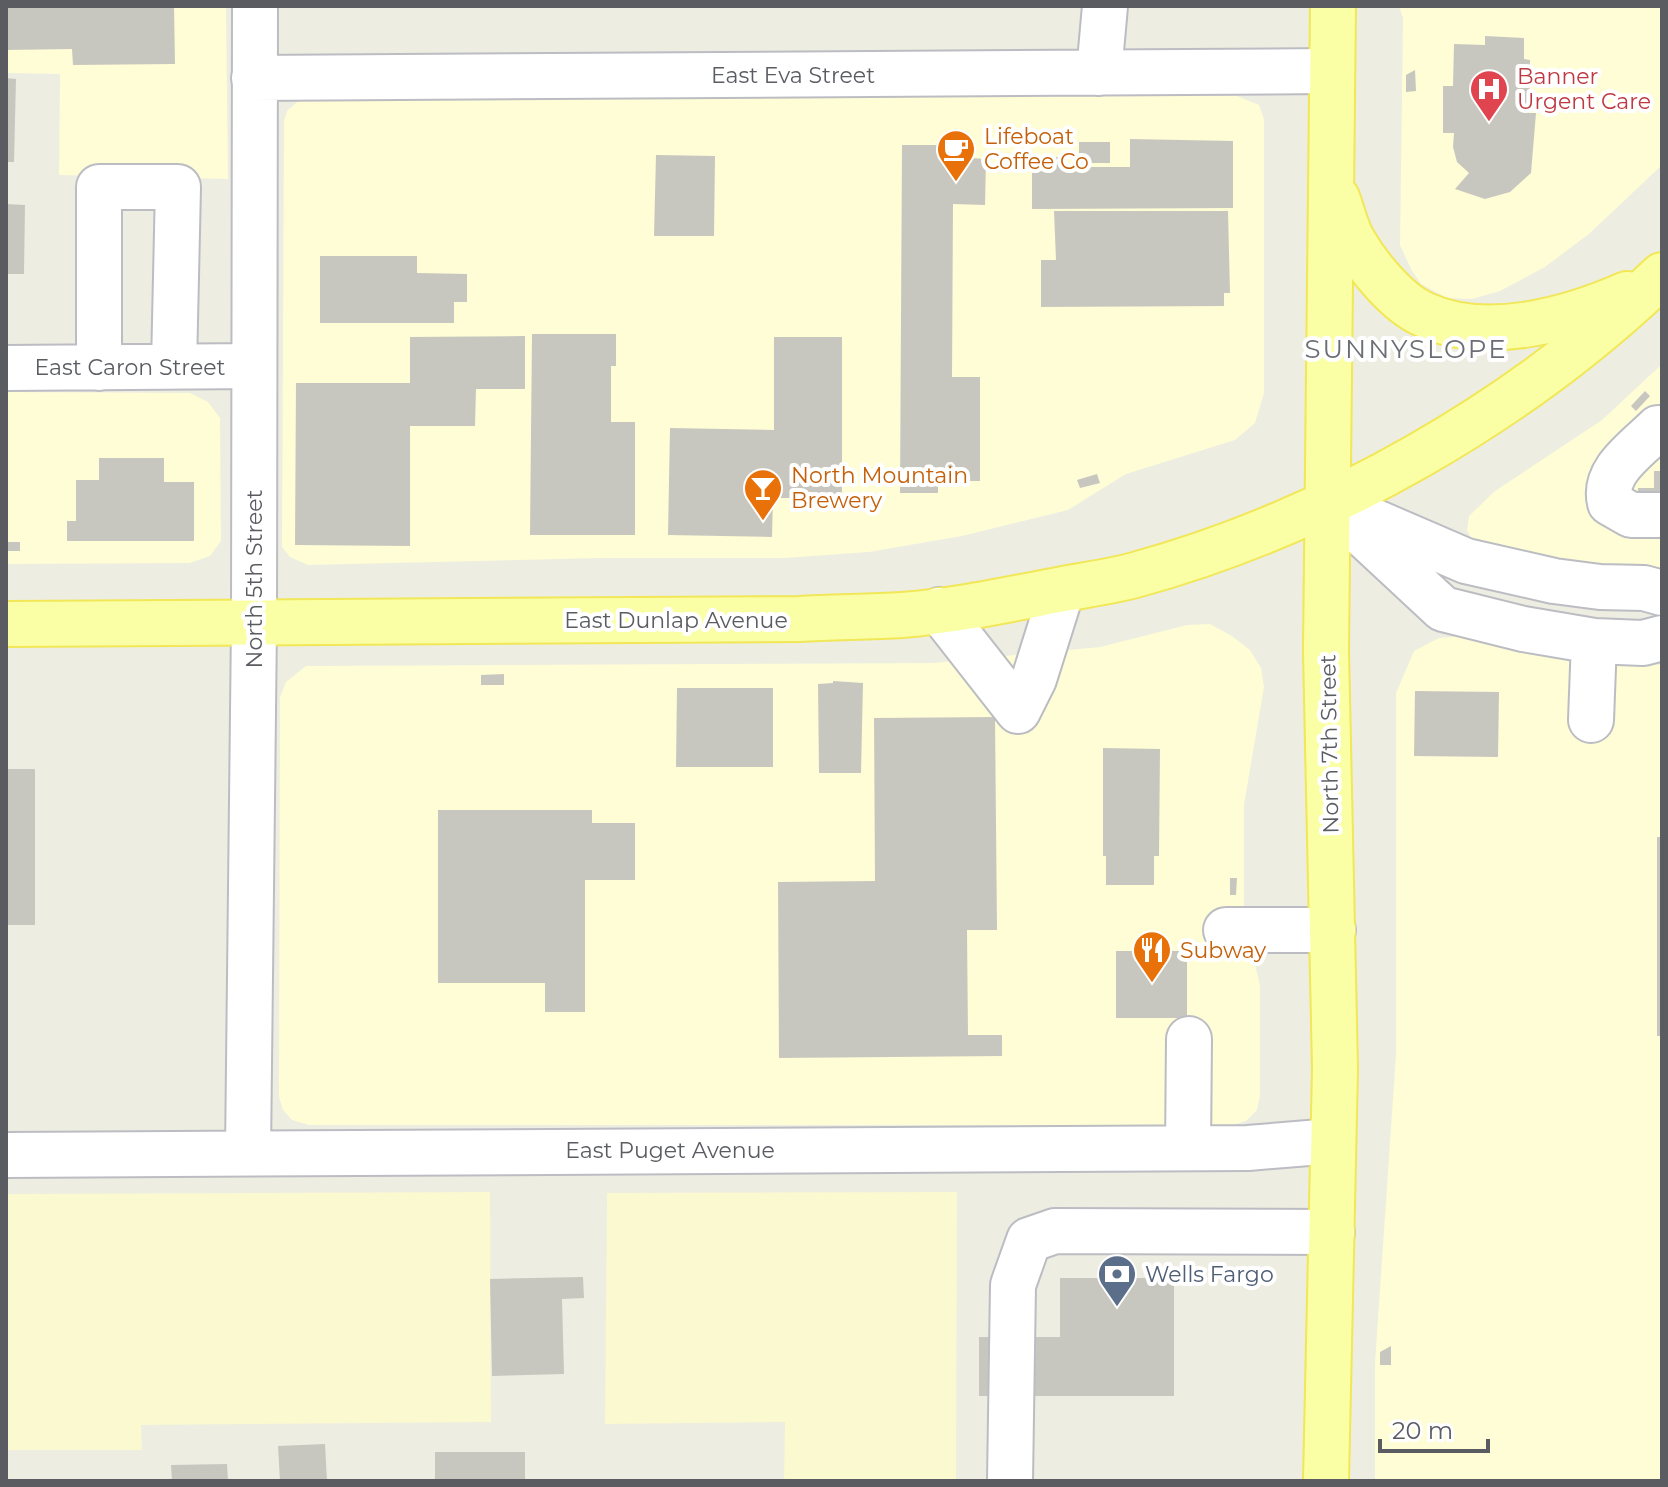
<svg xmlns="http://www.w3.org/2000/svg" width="1668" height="1487" viewBox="0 0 1668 1487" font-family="Montserrat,sans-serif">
	<rect width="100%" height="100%" fill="#edede1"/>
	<path fill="#fefdd6" d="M6,6h220l2,173 -169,-4 1,-101 -54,-1z
		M1399,6h263v159l-73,69 -44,33 -45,24 -28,8 -25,-1 -26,-14 -10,-15 -11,-24 3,-227z
		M1237,96l22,9 5,14v274l-9,30 -20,17 -109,34 -58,36 -106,26 -93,16 -84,6h-185l-292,7 -18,-8 -8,-10 2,-426 3,-10 10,-9 11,-5z
		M1662,364v207h-55l-134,-29 -6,-12 2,-14 26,-25 107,-71z
		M6,392l184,1 18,9 12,16 1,123 -11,15 -20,7 -184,1z
		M1210,624l22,12 18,14 11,18 3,19 -20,118v114l16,66v111l-3,14 -11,11 -13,4h-924l-17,-5 -9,-10 -4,-13 1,-400 6,-15 20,-16 627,-3 167,-16 87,-22z
		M1463,636l93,20 106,9v816h-287v-118l21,-309v-361l18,-42 25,-13z"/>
	<path fill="#faf9d0" d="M490,1192l1,230 -350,3 1,25h-136v-256z
		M957,1192l-1,289h-172l1,-59 -180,2 2,-231z"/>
	<path fill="#c8c7bf" d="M6,6h168l1,58 -102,1 -1,-16 -66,1z
		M1485,36l39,2v21l6,1 -1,53h7l-5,60 -21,19 -25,7 -30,-10 14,-16 -12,-11 -4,-15 1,-14h-11v-47h10l1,-42 31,1z
		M1415,70l1,21 -10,1v-17z
		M6,78l10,1 -2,83h-8z
		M1130,139l103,2v67l-201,1v-52h26l1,10h71z
		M1079,142h31v21h-31z
		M902,145h70v13l14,1 -1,46 -32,-1 -1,173h28v104h-42v12h-38z
		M656,155l59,1 -1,80h-60z
		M6,204l19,1 -1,69h-18z
		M1054,211h174l2,82h-6v13l-183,1v-47h15z
		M320,256h97v17l50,1v28h-13v21h-134z
		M532,334h84v32h-5v56h24v113h-105z
		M525,336v53h-49l-1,37h-65v120l-115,-1 1,-162h114v-46z
		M774,337h68v161h-69l-1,39 -104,-2 2,-107 104,2z
		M1645,391l5,5 -14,15 -5,-5z
		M99,458h65v24h30v59h-127v-20h9v-41h23z
		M1654,471h8v35h-24v-18h16z
		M1097,474l3,9 -20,5 -3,-8z
		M6,542h14v9h-14z
		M504,674v11h-23v-10z
		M833,681l30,2 -2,90h-42l-1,-89 15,-1z
		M677,688h96v79h-97z
		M1415,691l84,1 -1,65 -84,-1z
		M995,717l2,213h-30l1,105h34v21l-223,2 -1,-176 97,-1 -1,-163z
		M1103,748l57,1 -1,107h-5v29h-48v-29h-3z
		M6,769h29v156h-29z
		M438,810h154v13h43v57h-50v132h-40v-29h-107z
		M1657,837h5v199h-5z
		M1230,878h7l-1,17h-6z
		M1116,951h71v67h-71z
		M583,1277l1,21 -22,1 2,75 -72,2 -2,-97z
		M1060,1278h114v118h-195v-59h81z
		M1391,1346v19h-11v-13z
		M325,1444l2,37h-47l-2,-35z
		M435,1452h90v29h-90z
		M227,1464l1,17h-56l-1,-16z"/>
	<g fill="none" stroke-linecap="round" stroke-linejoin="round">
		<g stroke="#bcbdc3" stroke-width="48">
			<path id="minor" d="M1099,73l6,-67
				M254,78l1077,-7
				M6,368l248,-2
				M99,368v-181h79l-4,179
				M1662,428h-4c-21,21 -56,43 -48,75l21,12h31
				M1328,502l115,107 80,20 71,12 49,2 19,-5
				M1357,514l109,47 88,20 46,6 44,1 18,5
				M939,610l79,101 16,-32 28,-89
				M1591,720l3,-79
				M1226,930h107
				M1188,1148l1,-109
				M248,1153l6,-529 1,-618
				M6,1155l1242,-7 85,-7
				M1010,1481l3,-196 16,-45 26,-9 277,1"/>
		</g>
		<g stroke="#f1e757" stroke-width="48">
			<path id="major" d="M1337,198c6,15 9,33 18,46 14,24 43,59 68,70 62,29 145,6 204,-20
				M6,624l793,-5c34,-2 69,-2 103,-4 52,-4 104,-15 156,-25 25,-5 52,-8 77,-15 190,-52 385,-163 527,-300
				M1326,1481l9,-412 -9,-418 7,-645"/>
		</g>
		<use href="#minor" stroke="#fff" stroke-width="44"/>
		<use href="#major" stroke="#faffa5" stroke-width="44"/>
	</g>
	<defs>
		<g id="hospital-pin" transform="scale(2)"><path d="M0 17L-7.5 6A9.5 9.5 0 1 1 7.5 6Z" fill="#e0444e" stroke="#fff"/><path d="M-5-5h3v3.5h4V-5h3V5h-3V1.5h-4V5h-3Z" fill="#fff"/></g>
		<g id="cafe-pin" transform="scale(2)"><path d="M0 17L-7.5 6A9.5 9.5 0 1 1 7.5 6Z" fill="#e8710a" stroke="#fff"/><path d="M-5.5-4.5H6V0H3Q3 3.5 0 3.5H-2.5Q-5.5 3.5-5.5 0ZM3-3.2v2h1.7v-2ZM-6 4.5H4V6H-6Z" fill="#fff"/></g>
		<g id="bar-pin" transform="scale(2)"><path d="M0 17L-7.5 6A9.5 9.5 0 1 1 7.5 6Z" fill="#e8710a" stroke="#fff"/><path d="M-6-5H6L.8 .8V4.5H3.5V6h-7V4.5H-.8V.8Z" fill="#fff"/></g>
		<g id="restaurant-pin" transform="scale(2)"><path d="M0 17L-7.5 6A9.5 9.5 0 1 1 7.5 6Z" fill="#e8710a" stroke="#fff"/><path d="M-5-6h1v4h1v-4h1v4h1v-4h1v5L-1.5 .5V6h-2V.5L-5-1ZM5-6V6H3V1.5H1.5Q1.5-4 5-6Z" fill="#fff"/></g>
		<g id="bank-pin" transform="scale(2)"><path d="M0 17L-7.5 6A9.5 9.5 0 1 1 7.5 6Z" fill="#5c6f8a" stroke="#fff"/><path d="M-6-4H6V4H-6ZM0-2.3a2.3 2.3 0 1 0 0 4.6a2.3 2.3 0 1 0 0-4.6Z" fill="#fff"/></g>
	</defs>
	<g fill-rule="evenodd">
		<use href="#hospital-pin" x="1489" y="89"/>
		<use href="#cafe-pin" x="956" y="149"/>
		<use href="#bar-pin" x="763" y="488"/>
		<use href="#restaurant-pin" x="1152" y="950"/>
		<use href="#bank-pin" x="1117" y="1274"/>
	</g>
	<g text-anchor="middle" stroke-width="8" stroke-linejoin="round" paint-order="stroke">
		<g font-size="22" fill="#5a5c62" stroke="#fff">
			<text x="793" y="83">East Eva Street</text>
			<text x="130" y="375">East Caron Street</text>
			<text transform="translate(254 579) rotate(-90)" y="8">North 5th Street</text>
			<text x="676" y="628">East Dunlap Avenue</text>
			<text transform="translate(1329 744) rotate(-91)" y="8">North 7th Street</text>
			<text x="670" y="1158">East Puget Avenue</text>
		</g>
		<g font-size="22" fill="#be3a42" stroke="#fff" text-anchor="start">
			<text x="1517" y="84">Banner<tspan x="1517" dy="25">Urgent Care</tspan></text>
		</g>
		<g font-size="22" fill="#c56008" stroke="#fff" text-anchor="start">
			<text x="984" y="144">Lifeboat<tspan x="984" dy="25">Coffee Co</tspan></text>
			<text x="791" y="483">North Mountain<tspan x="791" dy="25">Brewery</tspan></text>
			<text x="1180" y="958">Subway</text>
		</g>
		<g font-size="22" fill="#4e5e75" stroke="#fff" text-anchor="start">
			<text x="1145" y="1282">Wells Fargo</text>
		</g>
		<g font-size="26" letter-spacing="2" fill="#6b6e74" stroke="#fff">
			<text x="1406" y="358">SUNNYSLOPE</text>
		</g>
	</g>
	<rect width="1668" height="1487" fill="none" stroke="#5a5c62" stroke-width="16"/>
	<path d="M1380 1439v12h108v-12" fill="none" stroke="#5a5c62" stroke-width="4"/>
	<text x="1392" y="1439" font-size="24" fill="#5a5c62" stroke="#ffffff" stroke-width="6" paint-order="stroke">20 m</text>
</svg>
